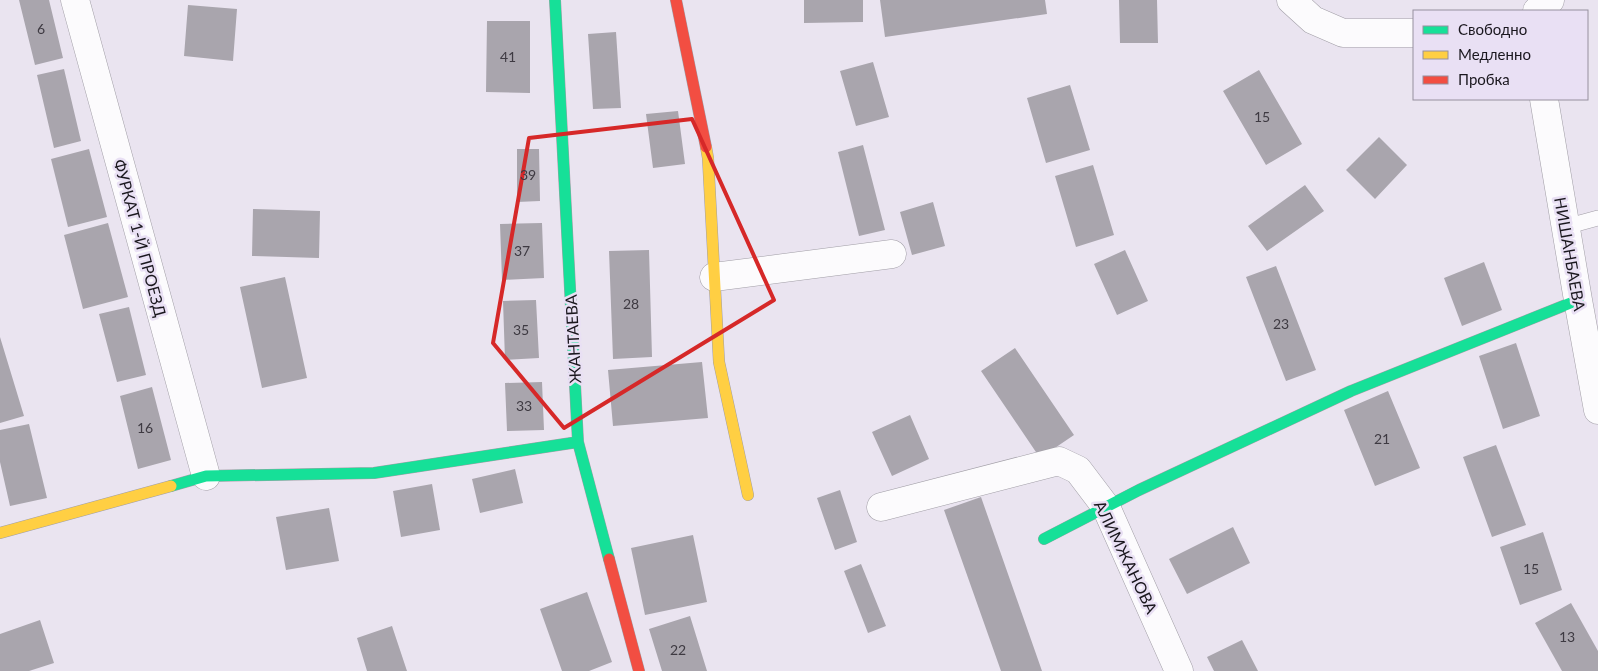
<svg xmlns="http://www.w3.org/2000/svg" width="1598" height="671" viewBox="0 0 1598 671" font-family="Lato,sans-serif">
	<rect width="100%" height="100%" fill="#eae4f0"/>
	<path fill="#a9a5ad" d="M19,0h30l14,58 -28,7z
		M804,0h59v22l-59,1z
		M880,0h165l2,14 -162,23z
		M1119,0h38l1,43h-38z
		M188,5l49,4 -4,52 -49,-5z
		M487,21h43v72l-44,-1z
		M616,32l5,76 -28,1 -5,-75z
		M873,62l16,55 -33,9 -16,-55z
		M64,69l17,72 -27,7 -17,-73z
		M1259,70l43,74 -36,21 -43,-74z
		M1070,85l20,65 -44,13 -19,-65z
		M678,111l7,53 -32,4 -7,-54z
		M1379,137l28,28 -32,34 -29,-29z
		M863,145l22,85 -26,6 -21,-84z
		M89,149l18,68 -39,10 -17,-68z
		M517,149h22l1,52 -23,1z
		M1093,165l21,70 -38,12 -21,-71z
		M1305,185l19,26 -57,40 -19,-25z
		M933,202l12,44 -33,9 -12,-43z
		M253,209l67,2 -1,47 -67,-2z
		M108,223l20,74 -45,12 -19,-74z
		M542,223l2,55 -42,2 -2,-56z
		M649,250l3,107 -39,2 -4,-108z
		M1125,250l23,51 -31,14 -23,-51z
		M1484,262l18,48 -40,16 -18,-48z
		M1276,266l40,104 -30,11 -40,-104z
		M285,277l22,101 -45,10 -22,-101z
		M536,300l3,58 -34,2 -2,-59z
		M129,307l17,68 -29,7 -18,-68z
		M0,337l24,79 -24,7z
		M1516,343l24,73 -37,13 -24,-73z
		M1015,348l59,87 -34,23 -59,-87z
		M702,362l6,56 -95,8 -5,-56z
		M542,382l2,48 -37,1 -2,-48z
		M152,387l19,73 -33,9 -18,-73z
		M1388,391l32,77 -45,18 -31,-76z
		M910,415l19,44 -37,17 -20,-44z
		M29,424l18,74 -37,8 -10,-44v-32z
		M1496,445l30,80 -34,12 -29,-80z
		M515,469l8,34 -43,10 -8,-34z
		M432,484l8,46 -39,7 -8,-46z
		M840,490l17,52 -22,8 -18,-52z
		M981,497l61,174h-41l-57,-161z
		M329,508l10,53 -53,9 -10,-53z
		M1233,527l17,36 -63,31 -18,-35z
		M1543,532l19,58 -42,15 -20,-58z
		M693,535l14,67 -62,13 -14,-67z
		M861,564l25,62 -18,7 -24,-62z
		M587,592l25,70 -23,9h-27l-22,-62z
		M1571,603l27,48v20h-36l-27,-48z
		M690,616l17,55h-45l-13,-42z
		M40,620l14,43 -25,8h-29v-37z
		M392,626l15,45h-40l-10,-33z
		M1242,640l16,31h-44l-7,-14z"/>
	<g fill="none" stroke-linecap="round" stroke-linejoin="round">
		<g stroke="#a19ea6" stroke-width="16">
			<path id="lane" d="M1565,227l33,-9"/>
		</g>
		<g stroke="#a19ea6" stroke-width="29">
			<path id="street" d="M75,0l131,476
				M1291,0l22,20 30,13h71
				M1537,11l13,-11
				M1544,99l34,201 20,110
				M714,277l178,-23
				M881,507l178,-46 19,9 28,37 73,164"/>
		</g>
		<g stroke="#a19ea6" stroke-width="12">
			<path id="fast" d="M555,0l23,442 31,117
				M171,486l35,-10 168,-3 204,-31
				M1044,539l95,-49 212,-99 227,-91"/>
		</g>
		<g stroke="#a19ea6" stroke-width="12">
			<path id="slow" d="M706,147l2,11 11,204 29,133
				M0,533l171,-47"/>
		</g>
		<g stroke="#a19ea6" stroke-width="12">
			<path id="jam" d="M676,0l30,147
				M609,559l30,112"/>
		</g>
		<use href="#lane" stroke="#fcfbfd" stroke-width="15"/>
		<use href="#street" stroke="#fcfbfd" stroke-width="28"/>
		<use href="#fast" stroke="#16e098" stroke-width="11"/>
		<use href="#slow" stroke="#ffcf43" stroke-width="11"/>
		<use href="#jam" stroke="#f24e42" stroke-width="11"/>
	</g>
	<path fill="none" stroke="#d62828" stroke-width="4" stroke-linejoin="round" d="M692,119l82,181 -210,128 -71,-85 36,-205z"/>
	<g text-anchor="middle" stroke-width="5" stroke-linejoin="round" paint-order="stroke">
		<g font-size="14" fill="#3e3a42">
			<text x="41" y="34">6</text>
			<text x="508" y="62">41</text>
			<text x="1262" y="122">15</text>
			<text x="528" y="180">39</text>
			<text x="522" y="256">37</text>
			<text x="631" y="309">28</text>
			<text x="1281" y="329">23</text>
			<text x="521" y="335">35</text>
			<text x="524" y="411">33</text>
			<text x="145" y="433">16</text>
			<text x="1382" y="444">21</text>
			<text x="1531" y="574">15</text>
			<text x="1567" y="642">13</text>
			<text x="678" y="655">22</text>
		</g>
		<g font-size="16" fill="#1a171e" stroke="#e9e0f4">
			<text transform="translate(140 238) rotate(75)" y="6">ФУРКАТ 1-Й ПРОЕЗД</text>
			<text transform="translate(1570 254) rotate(80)" y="6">НИШАНБАЕВА</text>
			<text transform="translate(573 339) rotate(-93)" y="6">ЖАНТАЕВА</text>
			<text transform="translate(1126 557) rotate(64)" y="6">АЛИМЖАНОВА</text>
		</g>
	</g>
	<rect x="1413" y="10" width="175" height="90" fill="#e9e0f4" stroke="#96909e"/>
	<rect x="1423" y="26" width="25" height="8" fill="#16e098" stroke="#96909e"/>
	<text x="1458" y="35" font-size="15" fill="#1a171e">Свободно</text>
	<rect x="1423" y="51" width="25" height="8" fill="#ffcf43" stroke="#96909e"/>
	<text x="1458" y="60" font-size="15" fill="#1a171e">Медленно</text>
	<rect x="1423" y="76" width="25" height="8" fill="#f24e42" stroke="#96909e"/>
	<text x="1458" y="85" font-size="15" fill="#1a171e">Пробка</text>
</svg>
